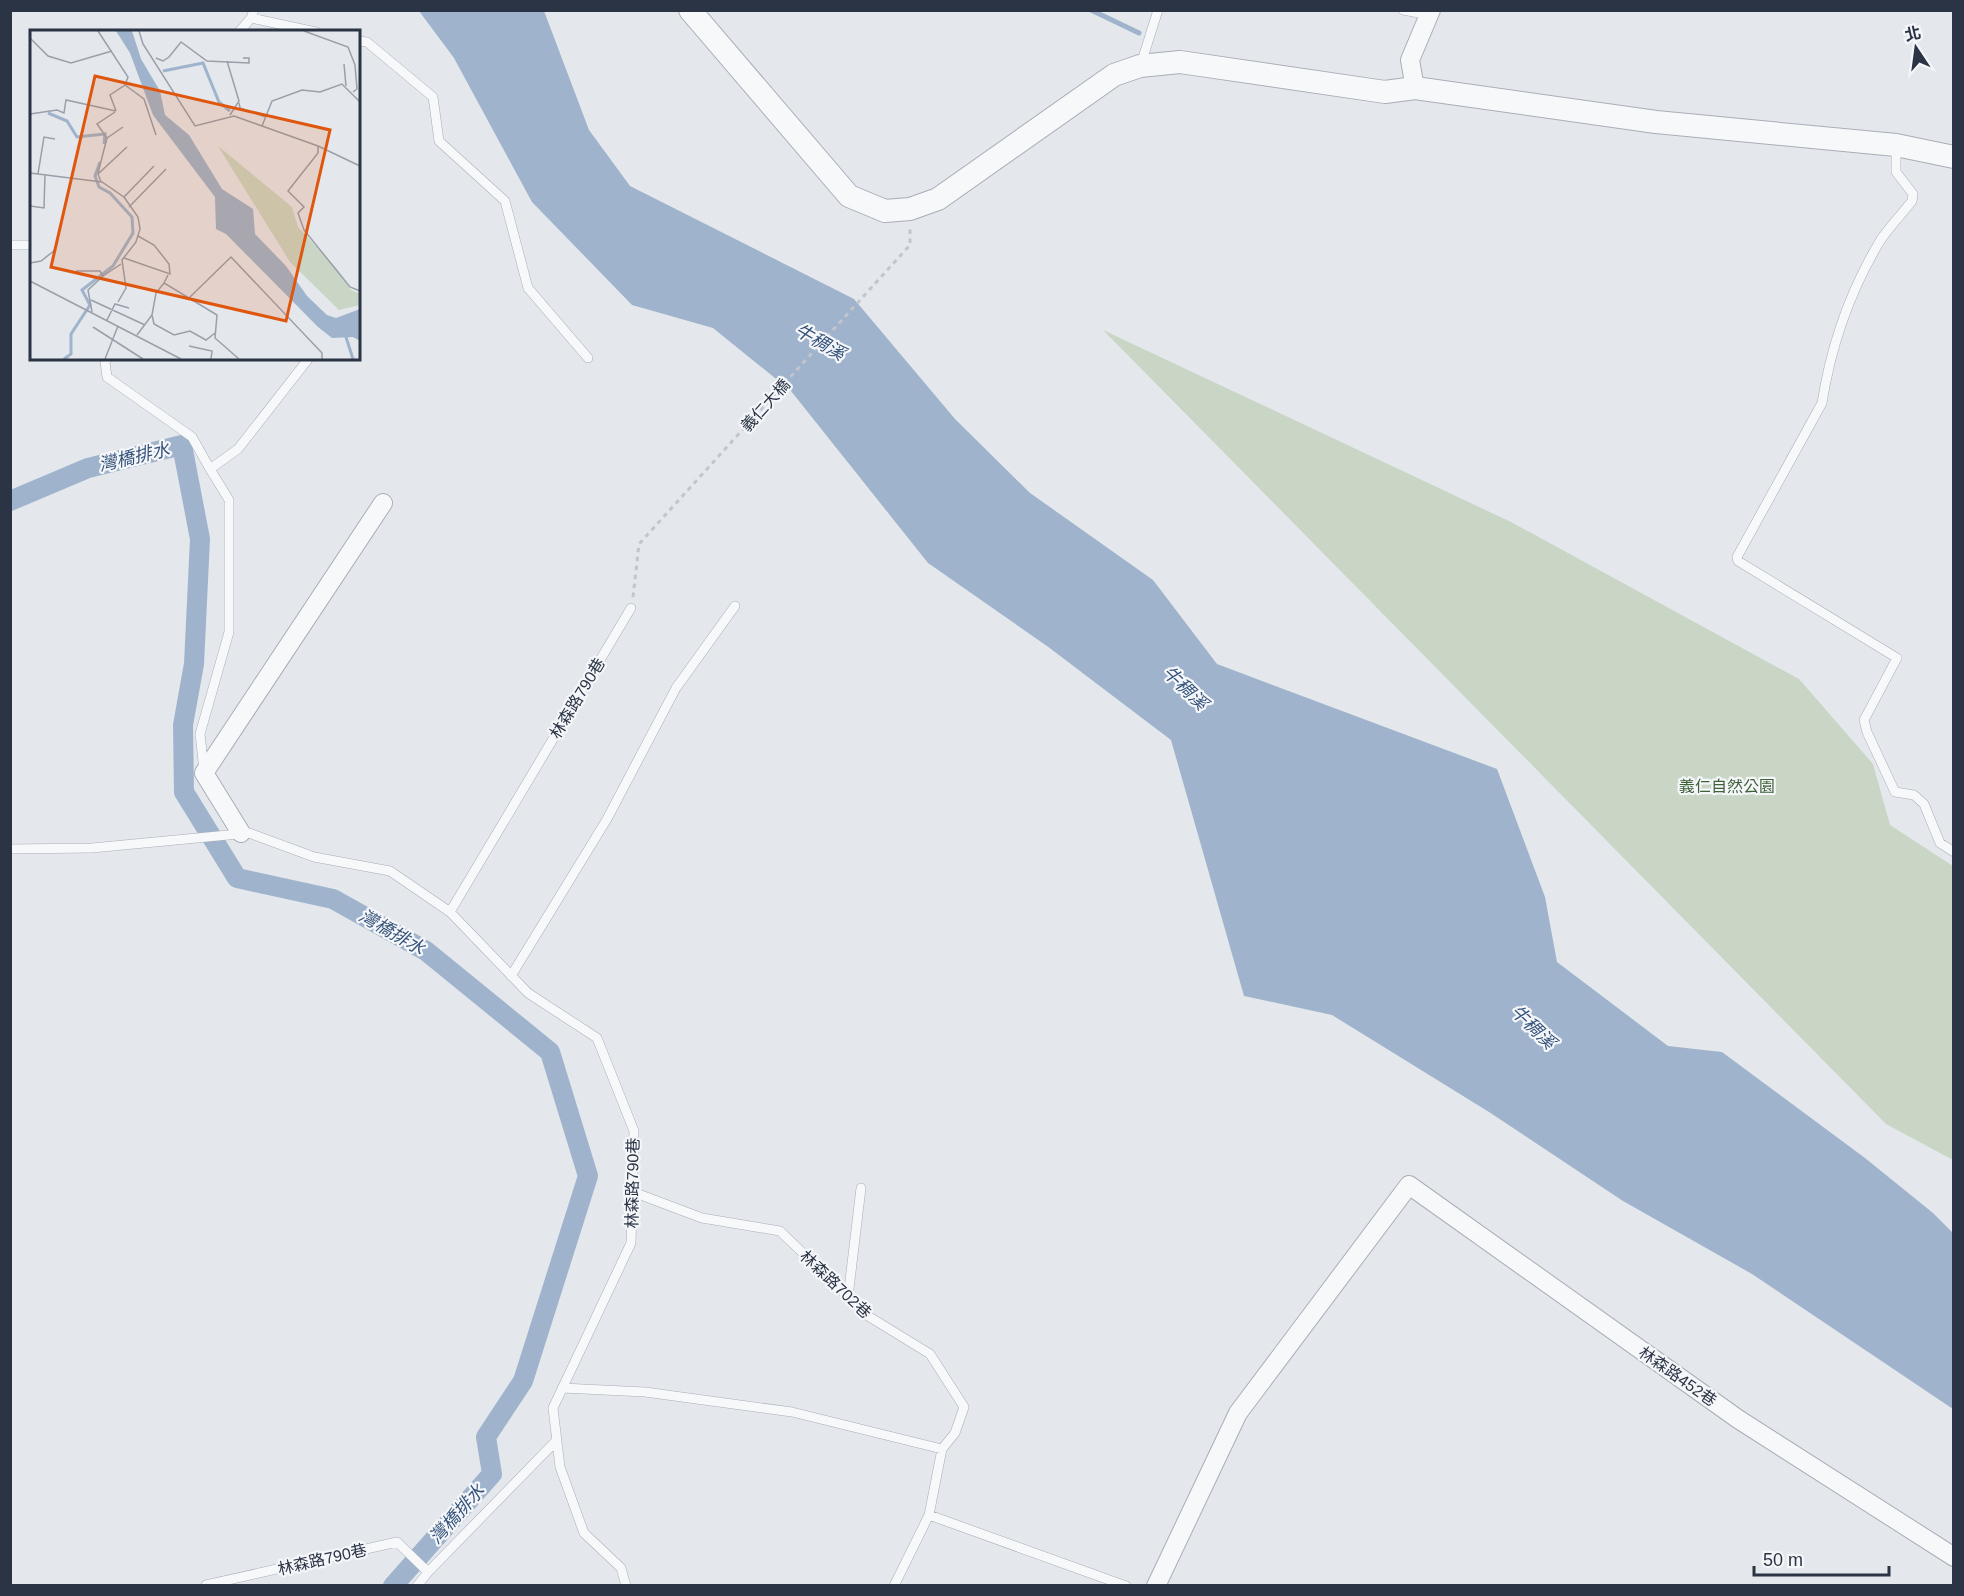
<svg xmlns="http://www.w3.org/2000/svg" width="1964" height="1596" viewBox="0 0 1964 1596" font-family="Helvetica,'Noto Sans TC',sans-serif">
	<rect width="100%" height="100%" fill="#e4e7ec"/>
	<path fill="#c9d6c5" d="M1103,330l408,192 288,157 74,85 17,61 63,41v294l-67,-36z"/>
	<path fill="#9fb4cc" d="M419,11h125l45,119 41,56 224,113 101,120 75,74 123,87 64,84 280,105 48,128 12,65 111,84 54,6 143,106 68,55 20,20v176l-201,-135 -129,-73 -134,-89 -157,-97 -88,-19 -73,-256 -124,-94 -119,-83 -137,-172 -78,-63 -81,-23 -100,-103 -78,-144z"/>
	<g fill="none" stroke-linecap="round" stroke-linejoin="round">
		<path stroke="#9fb4cc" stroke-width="5" d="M1091,10l48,23"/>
		<path stroke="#9fb4cc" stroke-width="20" d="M10,501l78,-33 94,-23 18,94 -6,125 -11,61 1,67 53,86 96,21 93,52 124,101 38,124 -65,205 -37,56 6,37 -99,112"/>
		<g stroke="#a9aeb7" stroke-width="10">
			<path id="service" d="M1403,10l27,5
				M251,18l65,14
				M239,32l12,-14 3,-8
				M358,41l9,1 66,55 6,44 66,60 23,87 60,70
				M1141,64l17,-54
				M1896,146v26l17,22 -1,7c-10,13 -23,26 -32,40 -30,50 -49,105 -58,162l-85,154 1,4 159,97 -33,62 3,12 28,60 19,3 10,9 16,39 14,9
				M10,245h22
				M108,358l-3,4 2,15 85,60 18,32 28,-20 71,-91
				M204,770l-4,-36 29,-102v-132l-19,-31
				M10,849l82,-1 157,-15 65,24 76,14 60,41 181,-304
				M450,912l78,81 69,45 37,93 -3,112 -78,165 7,59 24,66 37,35 5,18
				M511,976l96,-157 69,-131 59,-82
				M848,1297l13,-109
				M562,1388l83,4 147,20 150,37 13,-16 9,-26 -34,-53 -62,-38 -88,-85 -78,-13 -69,-26
				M942,1449l-13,66 197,71
				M428,1572l129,-132
				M206,1585l191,-43 31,30 -11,14
				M894,1586l35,-71"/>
		</g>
		<g stroke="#a9aeb7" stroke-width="20">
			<path id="minor" d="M1415,88l-5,-28 21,-50
				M241,833l-37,-60 179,-270
				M1156,1586l82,-173 171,-228 329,234 216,138"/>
		</g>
		<g stroke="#a9aeb7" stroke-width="24">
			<path id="tertiary" d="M690,10l159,186 36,15 25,-2 28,-10 176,-124 26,-9 40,-4 205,30 30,-4 241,34 240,23 58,12"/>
		</g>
		<path stroke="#c2c5cb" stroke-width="3" stroke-dasharray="4.5 4.5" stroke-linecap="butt" d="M633,597l6,-53 271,-299v-17"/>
		<use href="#service" stroke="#f7f8fa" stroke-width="9"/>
		<use href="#minor" stroke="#f7f8fa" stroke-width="18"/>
		<use href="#tertiary" stroke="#f7f8fa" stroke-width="22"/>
	</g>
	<g text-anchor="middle" stroke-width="4.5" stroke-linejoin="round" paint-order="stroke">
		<g font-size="16" fill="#2b3445" stroke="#f4f6f9">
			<text transform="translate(765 405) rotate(-48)" y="6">義仁大橋</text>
			<text transform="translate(577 698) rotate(-59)" y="6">林森路790巷</text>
			<text transform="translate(632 1183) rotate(-89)" y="6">林森路790巷</text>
			<text transform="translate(836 1284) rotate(43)" y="6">林森路702巷</text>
			<text transform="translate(1678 1376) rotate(35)" y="6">林森路452巷</text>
			<text transform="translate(322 1559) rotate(-13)" y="6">林森路790巷</text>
		</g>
		<g font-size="16" fill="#3f6138" stroke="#f4f6f9">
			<text x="1727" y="792">義仁自然公園</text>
		</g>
		<g font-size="18" font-style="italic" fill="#34527a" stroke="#f4f6f9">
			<text transform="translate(820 342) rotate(30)" y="6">牛稠溪</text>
			<text transform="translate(134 457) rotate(-13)" y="6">灣橋排水</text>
			<text transform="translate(1185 688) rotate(44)" y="6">牛稠溪</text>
			<text transform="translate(392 932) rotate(30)" y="6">灣橋排水</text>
			<text transform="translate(1533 1027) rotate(44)" y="6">牛稠溪</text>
			<text transform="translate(457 1514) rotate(-48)" y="6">灣橋排水</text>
		</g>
	</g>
	<g transform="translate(30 30)">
		<rect width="330" height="330" fill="#e4e7ec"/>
		<path d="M188,116l74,61 6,20 40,43 13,20 9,4v11l-21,5 -49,-48z" fill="#c9d6c5"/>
		<path d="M86,1h16l9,28 19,32 5,24 24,20 33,54 31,20 2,25 31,32 21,30 20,19 9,3 24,-9v32l-7,-4 -21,1 -14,-11 -92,-93 -10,-5 -1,-32 -62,-82 -23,-62z" fill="#9fb4cc"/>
		<path fill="none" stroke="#9fb4cc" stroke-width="3" d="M133,41l40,-8 16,39 11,9M18,83l19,8 10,16 28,-3 -1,10M315,304l8,25M34,329l7,-5v-20l19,-29 -8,-15 31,-24 20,-33 -1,-16 -22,-24 -11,-6 -4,-11 5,-14"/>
		<path fill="none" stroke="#9a9fa9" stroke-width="1.5" d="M68,1l30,46 -3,8 -15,10 6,16M109,1l4,13 52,82 39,-10 84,30 42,20M274,1l44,16 7,18 2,24 -4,3M0,8l18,18 23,7 41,-12M126,28l7,3 6,-4 12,-15 26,19 42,2v-5h-6M197,31l12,40 -9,14M314,34l2,22M95,55l19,14 12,36M209,73l1,5 26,9M85,82l-18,12 10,14 16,-11M0,84l27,-4 7,3 2,-13 50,11M232,96l10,-25 30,-11 18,2 22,-8 18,18M288,116v7l-30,38 16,16 -6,6 6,17 46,57 10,4M0,143l72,9 22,15 30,-31M68,143l9,-35M8,144l6,-37 11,2M71,152l-3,-8 29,-27M0,176l14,2 1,-34M99,177l37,-38M94,228l46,16 -1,-10 -15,-19 -16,-9M0,233l11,-2 14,-11M46,241h24l3,5 -15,14 4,22M138,245l-4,8 53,32 -2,23 24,21M73,246l18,-12M0,251l151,78M159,268l42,-41 91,96v6M61,270l54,25M88,272l8,-14 -4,-28 14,-18 4,-13 -2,-12 -14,-20M122,285l2,9 20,11 16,-4 16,9 9,-7M77,290l8,-16 14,4M63,297l50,32M107,305l15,-20 4,-22 8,-10M159,316l23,5 -1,8M75,329l13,-33"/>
		<path fill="#df570f" fill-opacity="0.15" stroke="#df570f" stroke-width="3" d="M65,46l235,54 -44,191 -235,-54z"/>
		<rect width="330" height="330" fill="none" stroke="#2b3445" stroke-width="3"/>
	</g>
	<rect width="1964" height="1596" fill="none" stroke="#2b3445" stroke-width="24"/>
	<g transform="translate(1916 48) rotate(347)" stroke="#f4f6f9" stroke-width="4.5" paint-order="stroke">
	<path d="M0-4.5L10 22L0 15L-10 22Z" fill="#2b3445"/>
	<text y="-9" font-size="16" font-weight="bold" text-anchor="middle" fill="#2b3445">北</text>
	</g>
	<path d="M1754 1566v9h135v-9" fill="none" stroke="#2b3445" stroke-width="3"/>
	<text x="1763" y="1566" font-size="18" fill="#2b3445" stroke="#f4f6f9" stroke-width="4.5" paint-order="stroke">50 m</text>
</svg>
